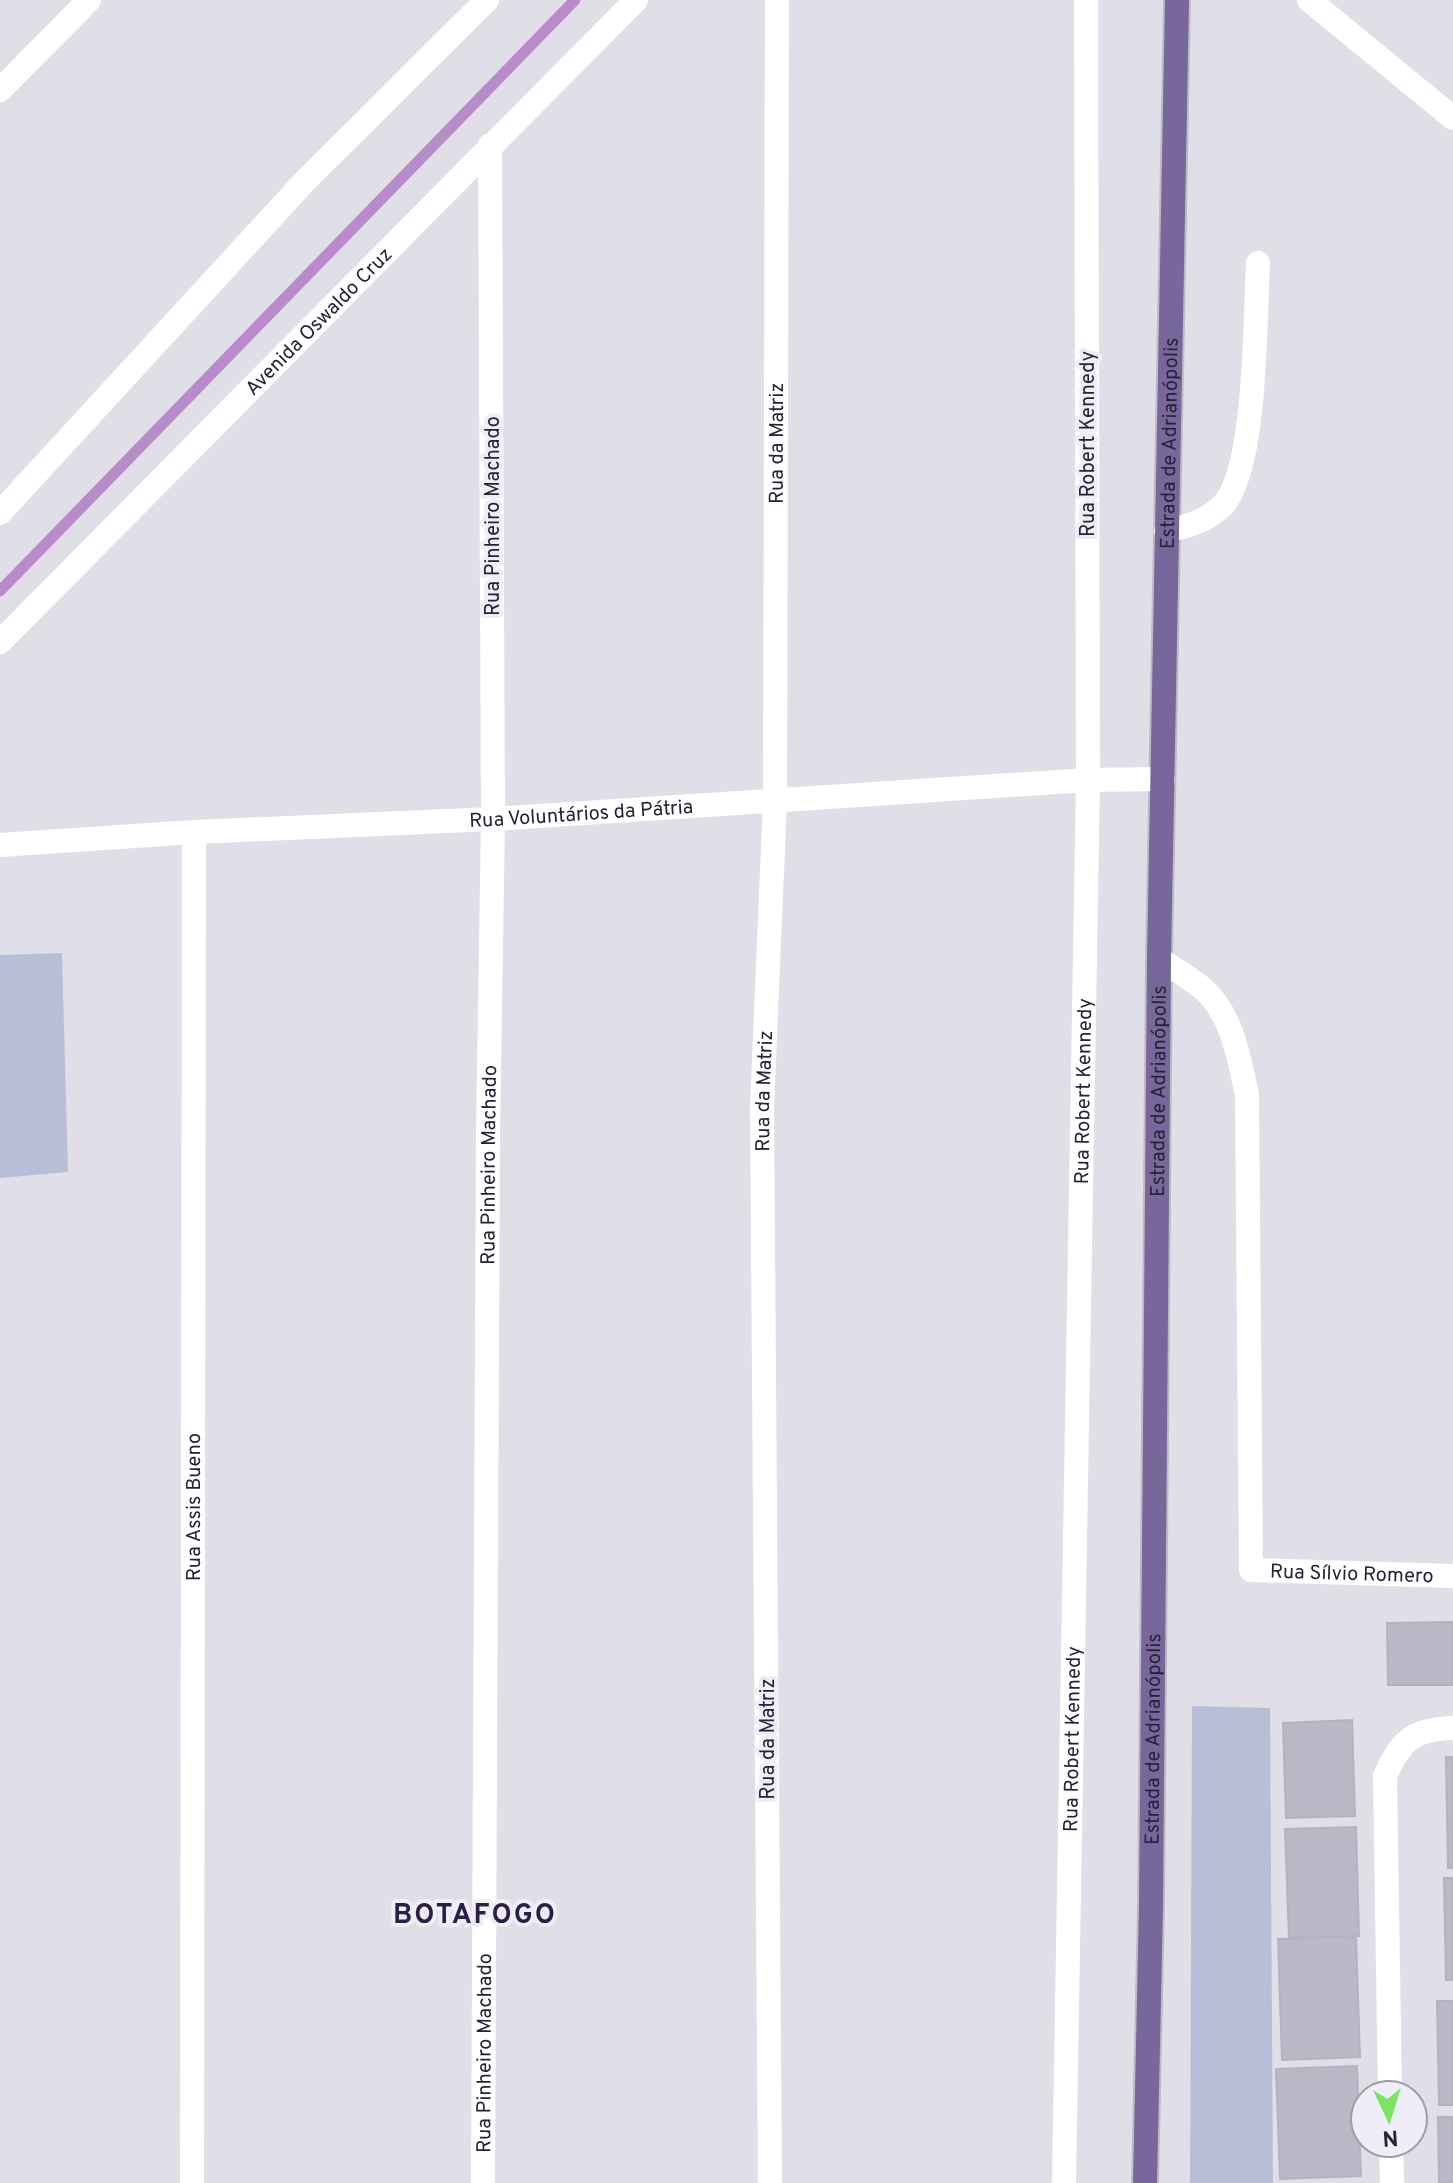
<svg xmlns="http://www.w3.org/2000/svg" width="1453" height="2183" viewBox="0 0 1453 2183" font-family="Overpass,sans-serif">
	<rect width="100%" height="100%" fill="#e0dfe8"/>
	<path fill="#b9bed8" d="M62,953l6,219 -68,6v-223z
		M1192,1706l78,2 3,475h-83z"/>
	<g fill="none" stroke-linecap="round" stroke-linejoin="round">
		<path stroke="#b88bc9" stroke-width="11" d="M0,591l575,-591"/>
	</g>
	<path fill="#bab8c6" stroke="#b4b2c1" stroke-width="2" d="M1453,1622v63h-65l-1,-62z
		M1352,1720l3,96 -69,2 -3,-95z
		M1446,1757h7v111h-5z
		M1356,1827l3,109 -70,2 -4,-109z
		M1444,1878h9v102h-7z
		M1356,1936l4,121 -78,3 -4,-121z
		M1437,2001h16v104h-14z
		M1357,2066l4,110 -81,3 -4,-110z
		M1438,2117h15v66h-14z"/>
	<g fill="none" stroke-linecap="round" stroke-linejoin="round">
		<g stroke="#bebcc3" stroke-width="28">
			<g id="primary">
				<path id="s8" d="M1145,2183l6,-277 8,-947 18,-959"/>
			</g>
		</g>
		<g stroke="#fff" stroke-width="24">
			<path d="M1309,0l144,118"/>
			<path d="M0,90l89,-90"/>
			<path d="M0,513l305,-332 182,-181"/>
			<path d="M1166,531c22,-5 39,-9 56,-25 35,-34 33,-192 36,-243"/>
			<path id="s1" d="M0,642l636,-642"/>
			<path id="s2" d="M0,845l194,-13 299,-13 595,-39 75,-1"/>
			<path id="s3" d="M1159,959c14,9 29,18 42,28 31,25 38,71 46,108l4,475 202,6"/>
			<path d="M1390,2095l-5,-319c16,-36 28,-47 68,-48"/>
			<path d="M1391,2143l1,40"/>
			<path id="s4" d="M192,2183l2,-1351"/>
			<path id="s5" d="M483,2183l5,-1049 5,-315 -3,-674"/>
			<path id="s6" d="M770,2183l-8,-1075 13,-307 2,-801"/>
			<path id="s7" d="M1064,2183l24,-1403 -2,-780"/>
		</g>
		<use href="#primary" stroke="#77679a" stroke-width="24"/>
	</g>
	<g text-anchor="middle" stroke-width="8" stroke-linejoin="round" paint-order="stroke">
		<g font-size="20" fill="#282137" stroke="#efeef6">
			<text dy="7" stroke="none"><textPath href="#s1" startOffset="452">Avenida Oswaldo Cruz</textPath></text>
			<text dy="7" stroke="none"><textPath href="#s6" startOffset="1740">Rua da Matriz</textPath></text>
			<text transform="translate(1087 444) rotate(-90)" y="7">Rua Robert Kennedy</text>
			<text dy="7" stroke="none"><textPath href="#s8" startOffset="1740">Estrada de Adrianópolis</textPath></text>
			<text transform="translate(492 516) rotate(-90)" y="7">Rua Pinheiro Machado</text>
			<text dy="7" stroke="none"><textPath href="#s2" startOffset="582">Rua Voluntários da Pátria</textPath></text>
			<text dy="7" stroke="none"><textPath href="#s6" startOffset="1092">Rua da Matriz</textPath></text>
			<text dy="7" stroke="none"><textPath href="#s8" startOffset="1092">Estrada de Adrianópolis</textPath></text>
			<text dy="7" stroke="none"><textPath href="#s7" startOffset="1092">Rua Robert Kennedy</textPath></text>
			<text dy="7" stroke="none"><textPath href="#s5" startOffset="1018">Rua Pinheiro Machado</textPath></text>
			<text dy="7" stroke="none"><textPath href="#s4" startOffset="676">Rua Assis Bueno</textPath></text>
			<text dy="7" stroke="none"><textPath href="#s3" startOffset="746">Rua Sílvio Romero</textPath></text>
			<text transform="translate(767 1739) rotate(-90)" y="7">Rua da Matriz</text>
			<text dy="7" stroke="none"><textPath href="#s7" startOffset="444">Rua Robert Kennedy</textPath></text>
			<text dy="7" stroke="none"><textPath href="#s8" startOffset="444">Estrada de Adrianópolis</textPath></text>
			<text dy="7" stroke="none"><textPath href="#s5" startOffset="130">Rua Pinheiro Machado</textPath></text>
		</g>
		<g font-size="28" font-weight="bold" letter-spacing="2" fill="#2c1f47" stroke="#efeef6">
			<text x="475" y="1923">BOTAFOGO</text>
		</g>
	</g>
	<g transform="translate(1389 2119) rotate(176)"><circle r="38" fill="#efeef6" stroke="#9f9caa" stroke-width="2"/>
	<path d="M0-6L14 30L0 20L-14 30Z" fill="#79e560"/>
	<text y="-12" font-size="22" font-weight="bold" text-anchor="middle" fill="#282137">N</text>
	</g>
</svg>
